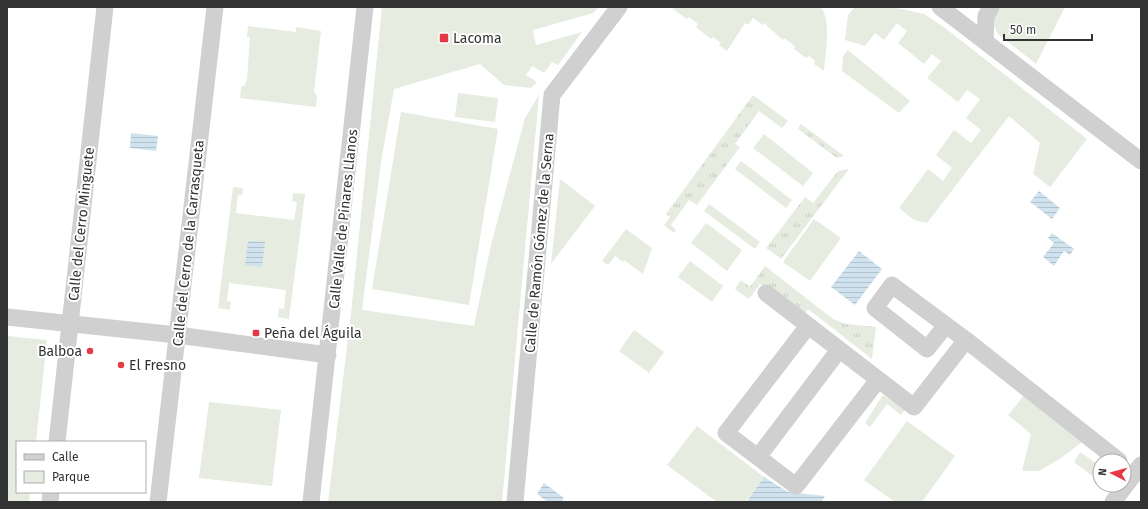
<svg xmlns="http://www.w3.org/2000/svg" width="1148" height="509" viewBox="0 0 1148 509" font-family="'Fira Sans',sans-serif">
	<defs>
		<pattern id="grass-tufts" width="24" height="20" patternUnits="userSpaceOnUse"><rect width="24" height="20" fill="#e6ecdf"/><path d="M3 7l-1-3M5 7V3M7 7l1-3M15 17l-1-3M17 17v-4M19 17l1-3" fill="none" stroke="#c6cbc0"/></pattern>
		<pattern id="water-rules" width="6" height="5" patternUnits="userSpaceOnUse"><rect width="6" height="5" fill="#cfe2ee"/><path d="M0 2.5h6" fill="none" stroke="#b2c2cd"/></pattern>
	</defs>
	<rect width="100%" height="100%" fill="#fff"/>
	<path fill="url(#grass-tufts)" d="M753,95l35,26 -6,7 -23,-17 -24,33 5,3 -43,58 -8,-5 -18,25 5,5 -2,3 -10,-8 6,-8 -4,-3z
		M801,124l43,32 -7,2 -39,-29z
		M849,169l-68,90 -15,-11 39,-51 8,6 25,-32z
		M765,266l68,53 13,5 30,3 -4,32 -64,-50 -5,7 -43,-32 -11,15 -14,-10 6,-9 9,7z"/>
	<path fill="#e6ecdf" d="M382,7h217l-6,6 -60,17 3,15 46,-13 -24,33 -6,-3 -8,11 -12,-7 -6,9 11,7 -6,6 -27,-3 -24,-21 -86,25 -13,73 -19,148 112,16 17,-81 34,-127 14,-23 -37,407h-174l23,-188z
		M674,7h146c12,10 5,49 4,64l-10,-7 1,-3 -6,-5 -3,2 -12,-9 1,-3 -11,-8 -1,2 -19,-17 -1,2 -10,-7 -5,7 -3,-2 -18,28 -8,-6 2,-2 -8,-6 -2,2 -15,-12 2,-3 -9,-7 -2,2 -14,-10z
		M855,7h36l15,3 18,4 21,14 142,111 -37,48 -17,-13 7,-31 -31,-27 -82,107 -13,-3 -15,-12 29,-39 15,12 9,-13 -16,-13 18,-25 17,13 10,-13 -15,-12 14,-19 -13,-9 -9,12 -31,-24 14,-17 -9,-7 -8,10 -26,-21 9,-12 -10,-8 -13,17 -9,-7 -10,13 -20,-6 3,-25z
		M1000,7h65l-29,57 -38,-30c-6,-9 -6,-20 2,-27z
		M248,26l48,6v-5l25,4 -7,61 3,4 -1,11 -76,-9 1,-11 4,-2 2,-5 3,-43h-3z
		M848,50l62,51 -11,12 -57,-42 1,-15z
		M458,93l40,5 -3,24 -40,-5z
		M401,112l97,17 -29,176 -97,-16z
		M764,134l49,39 -10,13 -50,-38z
		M741,161l51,39 -6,8 -51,-39z
		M560,179l35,27 -44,58z
		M233,187l10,1 -1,7h-4l-2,18 58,7 3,-18 -5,-1 1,-8 12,1 -16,125 -11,-2 1,-9 5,1 2,-19 -57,-7 -2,18 4,1 -1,8 -12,-2z
		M709,204l51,38 -5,7 -51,-38z
		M814,219l27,19 -31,43 -27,-19z
		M706,223l36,27 -15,21 -36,-28z
		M626,229l26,19 -9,26 -19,-14 -1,2 -8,-6 -7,9 -6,-4z
		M690,261l33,25 -11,16 -34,-25z
		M634,330l30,22 -15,21 -30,-22z
		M7,336l40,4 -11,102h-19v50h13l-1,10h-22z
		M1025,394l57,48 -21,16 -22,13h-17l9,-37 -23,-19z
		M883,395l22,14 -4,6 -14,-11 -17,23 -5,-4z
		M209,402l72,8 -9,76 -73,-8z
		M907,421l48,35 -33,46h-27l-31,-22z
		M697,426l67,51 -19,25h-28l-50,-37z
		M1080,452l20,14v16l-26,-20z"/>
	<path fill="url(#water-rules)" d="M131,133l27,3 -2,15 -26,-3z
		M1039,191l21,17 -8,11 -22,-17z
		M1052,233l22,16 -4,6 -6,-4 -10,15 -11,-9 11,-14 -6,-5z
		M248,241l17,1 -3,25 -17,-2z
		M859,251l23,18 -27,36 -24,-18z
		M764,477l24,15 37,4 -4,6h-75z
		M544,483l20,15 -3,4h-13l-11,-8z"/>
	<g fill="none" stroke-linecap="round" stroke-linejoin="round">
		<path stroke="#d0d0d0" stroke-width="17" d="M940,7l201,154
			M985,41l1,-25 5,-9
			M766,293l148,114 52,-67
			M7,317l170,18 151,20
			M946,325l-19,24 -52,-41 17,-23 74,55 153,121
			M808,326l-82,107 70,53 82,-106
			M57,442l48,-435
			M758,457l81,-107
			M50,502l1,-10
			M158,502l57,-495
			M311,502l54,-495
			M515,502l37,-407 67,-88
			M1113,502l28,-37"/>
	</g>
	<g fill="#e63946" stroke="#fff" stroke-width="1.5">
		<rect x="439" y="33" width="10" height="10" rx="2"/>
		<rect x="252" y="329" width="8" height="8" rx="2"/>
		<circle cx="90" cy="351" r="4"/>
		<circle cx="121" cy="365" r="4"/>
	</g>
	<g text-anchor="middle" stroke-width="4" stroke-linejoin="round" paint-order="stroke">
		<g font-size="14" fill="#333" stroke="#fff" text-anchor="start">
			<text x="453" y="43">Lacoma</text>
			<text x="264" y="338">Peña del Águila</text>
			<text x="82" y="356" text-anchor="end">Balboa</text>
			<text x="129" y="370">El Fresno</text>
		</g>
		<g font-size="14" fill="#333" stroke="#fff">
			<text transform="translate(343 219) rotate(-84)" y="5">Calle Valle de Pinares Llanos</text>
			<text transform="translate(81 224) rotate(-84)" y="5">Calle del Cerro Minguete</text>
			<text transform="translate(188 243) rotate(-84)" y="5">Calle del Cerro de la Carrasqueta</text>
			<text transform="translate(539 243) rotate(-85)" y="5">Calle de Ramón Gómez de la Serna</text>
		</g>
	</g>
	<rect width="1148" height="509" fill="none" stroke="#333333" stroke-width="16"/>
	<rect x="16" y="441" width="130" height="52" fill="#ffffff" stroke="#adadad"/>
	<rect x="24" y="454" width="20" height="6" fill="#d0d0d0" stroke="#adadad"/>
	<text x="52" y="461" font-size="12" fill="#333333">Calle</text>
	<rect x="24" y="471" width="20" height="12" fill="#e6ecdf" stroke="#adadad"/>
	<text x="52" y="481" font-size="12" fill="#333333">Parque</text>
	<g transform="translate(1112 473) rotate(276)"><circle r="19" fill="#ffffff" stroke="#adadad"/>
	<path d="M0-3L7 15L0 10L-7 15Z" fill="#e63946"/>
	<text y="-6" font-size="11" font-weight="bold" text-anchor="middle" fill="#333333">N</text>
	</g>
	<path d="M1004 34v6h88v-6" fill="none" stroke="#333333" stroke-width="2"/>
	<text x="1010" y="34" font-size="12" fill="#333333" stroke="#ffffff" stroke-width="3" paint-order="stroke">50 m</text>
</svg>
